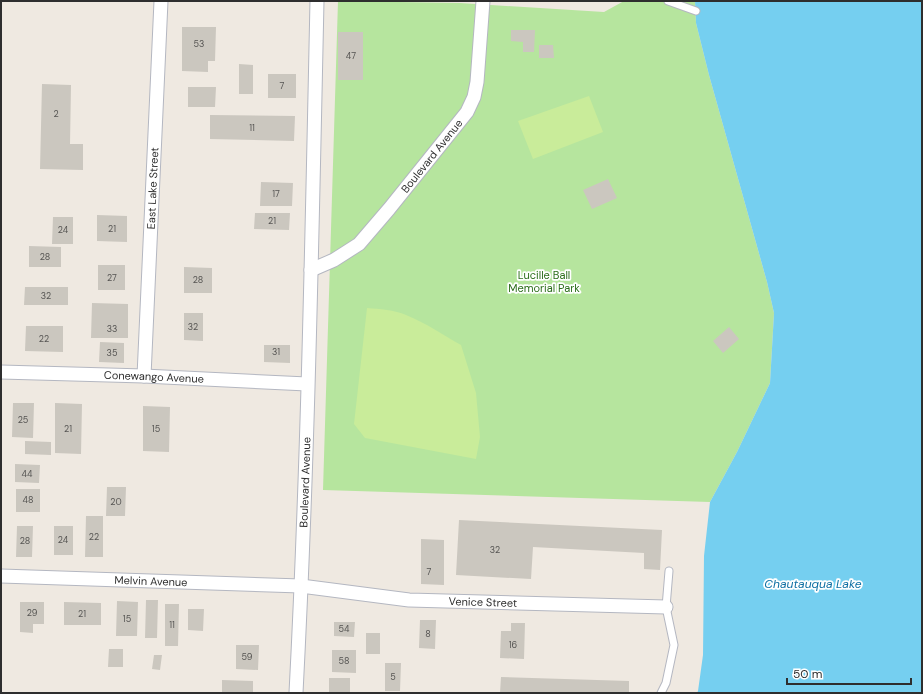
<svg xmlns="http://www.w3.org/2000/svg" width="923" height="694" viewBox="0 0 923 694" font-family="'DM Sans',sans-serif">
	<rect width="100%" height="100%" fill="#efe9e1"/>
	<path fill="#b6e59e" d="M338,1l122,2 144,9 20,-11h71l1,22 13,52 58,207 7,31 -4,70 -33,69 -27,50 -387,-12z"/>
	<path fill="#c9ec9a" d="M589,96l14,36 -70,27 -15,-38z
		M367,308c12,1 28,2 39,7 20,8 37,20 55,30l15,48 4,44 -4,22 -111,-21 -11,-14z"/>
	<path fill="#75cff0" d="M695,1h227v692h-225l1,-2 5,-36 1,-99 6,-54 27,-50 33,-69 4,-70 -7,-31 -58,-207 -13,-52z"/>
	<path fill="#cbc7bf" d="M182,27h34l-1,34h-7v11l-26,-1z
		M511,30h24l-1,22h-11v-10l-12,-1z
		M338,32h25v48h-25z
		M539,45h14l1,13h-15z
		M239,64l14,1v29h-14z
		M268,74h28v24h-28z
		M42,84l29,1 -1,59h13v26l-43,-1z
		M188,87h28l-1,20h-27z
		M210,115l85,1 -1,25 -84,-2z
		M608,179l9,19 -25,11 -9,-19z
		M261,182l32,1 -1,23h-32z
		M255,213h35l-1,17 -35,-1z
		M97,215l30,1v26l-30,-1z
		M53,217h20v27h-21z
		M29,246l32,1v20h-32z
		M98,265h27v25h-27z
		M184,267l28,1v25h-28z
		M25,287h43v18h-44z
		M92,303l36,1v34h-37z
		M184,313h19v28l-19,-1z
		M26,326h37v26l-38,-1z
		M729,327l10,12 -16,14 -10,-12z
		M100,342l24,1v20l-25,-1z
		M264,345h26v18l-26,-1z
		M13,403h21l-1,35 -21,-1z
		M55,403l27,1 -1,50 -26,-1z
		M143,406l27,1 -1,45 -26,-1z
		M25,441l26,1v13l-26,-1z
		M15,464l25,1 -1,18 -24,-1z
		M107,487h19l-1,29h-19z
		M16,489h24v23h-24z
		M86,516h17v41h-18z
		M459,520l203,10 -2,40 -16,-1v-16l-111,-6 -2,32 -75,-4z
		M17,526h16l-1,31h-16z
		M54,526h19v29h-19z
		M421,539l23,1v45l-23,-1z
		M146,600h12l-1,38h-12z
		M117,601l21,1 -1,34h-21z
		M20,602h24v22h-11v9l-13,-1z
		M64,602l37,1v22h-37z
		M165,604h14l-1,42h-13z
		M188,609h16l-1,22 -15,-1z
		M420,620h16l-1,29 -16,-1z
		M334,622h21l-1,15 -20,-1z
		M511,623h14l-1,36 -24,-1 1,-27h10z
		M366,633h14v21h-14z
		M236,645h23l-1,25 -22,-1z
		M109,649h14v18h-15z
		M332,650h24v23l-24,-1z
		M154,655h8l-2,15 -8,-1z
		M385,663h16l-1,28h-15z
		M501,677l128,4v12h-129z
		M329,678h21v14h-21z
		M222,680l31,1v12h-31z"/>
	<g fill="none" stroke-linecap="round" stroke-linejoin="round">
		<g stroke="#b4b7c1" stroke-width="9">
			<path id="service" d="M668,1l28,10
				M661,693l5,-10 8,-38 -8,-38 3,-36"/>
		</g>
		<g stroke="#b4b7c1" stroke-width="15">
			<g id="minor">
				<path id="s1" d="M311,270l23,-10 25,-16 30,-35 78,-97 7,-15 3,-15 6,-81"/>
				<path id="s2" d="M1,372l143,4 163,8"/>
				<path id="s3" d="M144,376l17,-375"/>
				<path id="s4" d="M1,576l300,10 108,14 257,7"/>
				<path id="s5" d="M296,693c12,-230 16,-461 21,-692"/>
			</g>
		</g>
		<use href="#service" stroke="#fff" stroke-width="7"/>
		<use href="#minor" stroke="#fff" stroke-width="13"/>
	</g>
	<g text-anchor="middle" stroke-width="3.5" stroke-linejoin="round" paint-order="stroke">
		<g font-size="9" fill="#555452">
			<text x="199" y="47">53</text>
			<text x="351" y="59">47</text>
			<text x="282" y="89">7</text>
			<text x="56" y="117">2</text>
			<text x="252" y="131">11</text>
			<text x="276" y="197">17</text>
			<text x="272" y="224">21</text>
			<text x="112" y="232">21</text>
			<text x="63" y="233">24</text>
			<text x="45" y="260">28</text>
			<text x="112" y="281">27</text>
			<text x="198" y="283">28</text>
			<text x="46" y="299">32</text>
			<text x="193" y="330">32</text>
			<text x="112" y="332">33</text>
			<text x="44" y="342">22</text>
			<text x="276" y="355">31</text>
			<text x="112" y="356">35</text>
			<text x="23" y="423">25</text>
			<text x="68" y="432">21</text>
			<text x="156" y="432">15</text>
			<text x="27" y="477">44</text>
			<text x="28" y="503">48</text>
			<text x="116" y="505">20</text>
			<text x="94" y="540">22</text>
			<text x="63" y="543">24</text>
			<text x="25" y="544">28</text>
			<text x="495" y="553">32</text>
			<text x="429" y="575">7</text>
			<text x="32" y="616">29</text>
			<text x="82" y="617">21</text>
			<text x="127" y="622">15</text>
			<text x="172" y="628">11</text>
			<text x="344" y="632">54</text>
			<text x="428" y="637">8</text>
			<text x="513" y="648">16</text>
			<text x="247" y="660">59</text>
			<text x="344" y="664">58</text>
			<text x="393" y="680">5</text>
		</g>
		<g font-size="11" fill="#2e2e2e" stroke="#fff">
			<text dy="4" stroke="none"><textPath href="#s1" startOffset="169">Boulevard Avenue</textPath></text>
			<text dy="4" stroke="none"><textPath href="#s3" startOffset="188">East Lake Street</textPath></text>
			<text dy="4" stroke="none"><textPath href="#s2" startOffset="153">Conewango Avenue</textPath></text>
			<text dy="4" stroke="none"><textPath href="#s5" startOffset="211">Boulevard Avenue</textPath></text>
			<text dy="4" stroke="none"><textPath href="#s4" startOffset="150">Melvin Avenue</textPath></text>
			<text dy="4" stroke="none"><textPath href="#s4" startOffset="483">Venice Street</textPath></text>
		</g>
		<g font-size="11" fill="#2c6e1b" stroke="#fff">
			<text x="544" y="279">Lucille Ball<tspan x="544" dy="13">Memorial Park</tspan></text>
		</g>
		<g font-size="12" font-style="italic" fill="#0d6fa3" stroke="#fff">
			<text x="813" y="588">Chautauqua Lake</text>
		</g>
	</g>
	<rect width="923" height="694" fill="none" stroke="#2e2e2e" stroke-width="4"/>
	<path d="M787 678v6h124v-6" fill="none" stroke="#2e2e2e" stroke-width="2"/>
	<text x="793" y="678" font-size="12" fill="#2e2e2e" stroke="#ffffff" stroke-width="3" paint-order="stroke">50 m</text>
</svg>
